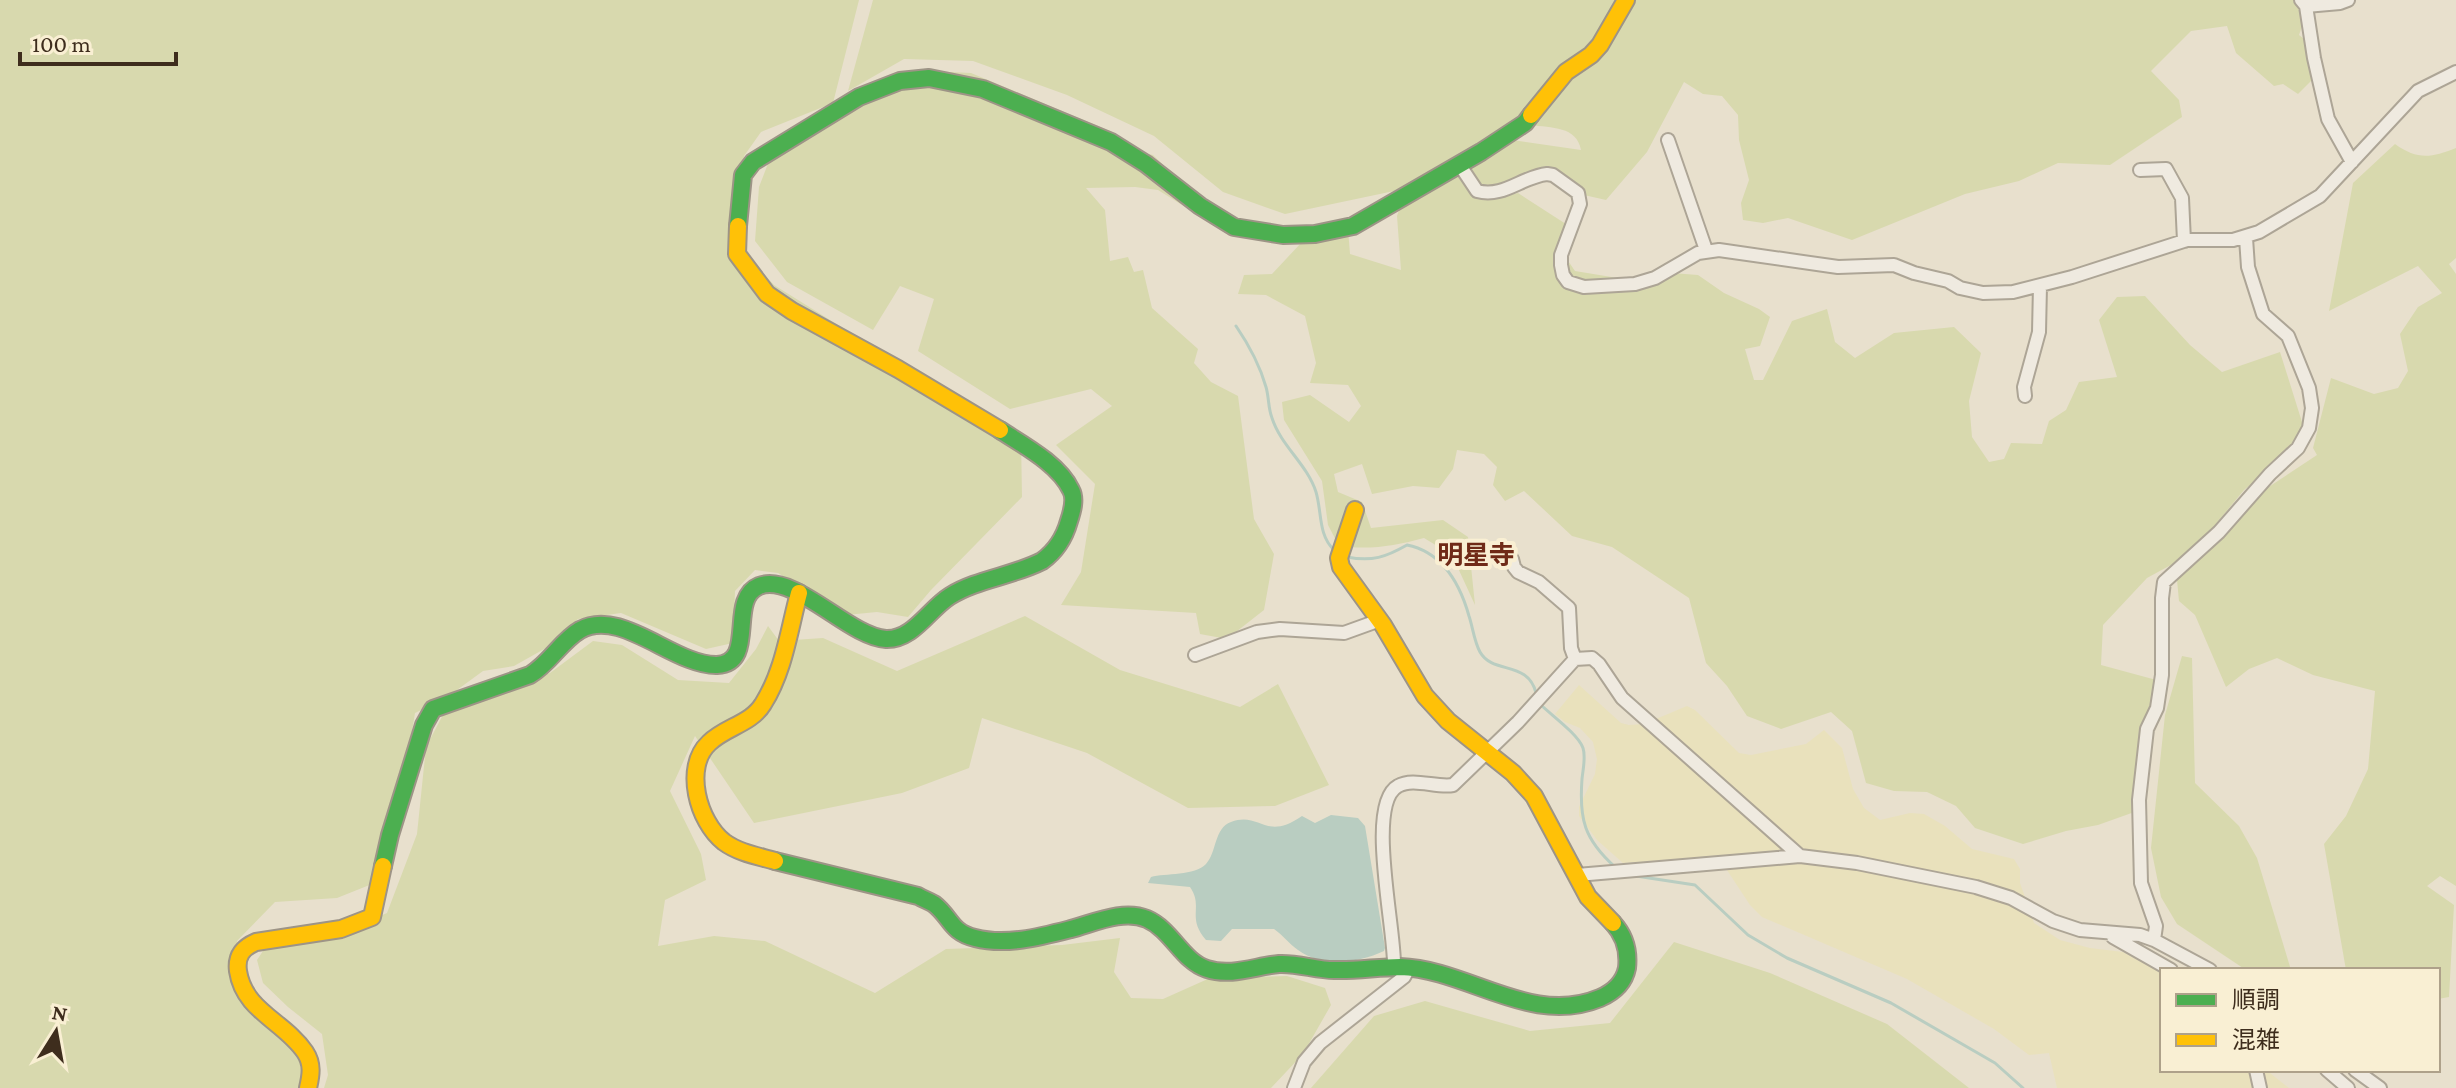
<svg xmlns="http://www.w3.org/2000/svg" width="2456" height="1088" viewBox="0 0 2456 1088" font-family="'Crimson Pro','Noto Sans JP',serif">
	<rect width="100%" height="100%" fill="#e8e0cd"/>
	<path fill="#e9e1bc" d="M1579,685l42,38 8,2 15,-1 43,-18 8,4 44,43 12,2 55,-11 18,-14 18,18 11,41 11,19 16,12 30,-7 14,1 21,12 27,23 42,10 6,10v14l14,40 26,17 30,8 33,4 39,21v97h104l23,18h-232l-8,-35 -20,2 -35,-26 -87,-50 -145,-62 -12,-12 -31,-47 -96,5 -26,-23 -18,-24v-9l16,-33 2,-15 -4,-17 -13,-14 -15,-6 -10,-8z"/>
	<path fill="#d8d9ae" d="M0,0h859l-26,103 -72,29 -17,24 -8,87 38,42 247,154 1,58 -91,93 -23,27 -31,-5 -31,3 -68,-42 -23,-3 -20,21 -2,52 -27,6 -85,-36 -43,6 -32,29 -32,18 -31,5 -37,27 -31,15 -17,104 -16,63 -45,18 -62,4 -38,39 9,50 63,60 -4,37h-305z
		M873,0h747l-24,44 -67,68 -34,27 -101,52 -109,23 -62,-22 -69,-56 -87,-41 -94,-34 -69,-2 -56,32z
		M1631,0h680l-12,35 10,8 15,25 -26,26 -15,-10 -9,2 -38,-33 -9,-27 -36,5 -40,40 28,29 3,17 -72,48 -52,-2 -39,18 -54,13 -113,46 -64,-22 -25,5 -20,-3 -2,-17 8,-23 -10,-40 -1,-25 -16,-19 -19,-2 -19,-12 -37,70 -41,48 -22,-5 -28,-24 -64,20 -10,-4 -13,-16 2,-8 41,-23 69,10c-4,-24 -30,-22 -50,-25z
		M929,71l42,2 144,60 17,17 21,5 38,37 42,28 -14,8 -61,-38 -23,-3 -49,1 19,22 5,51 18,-4 6,15 9,-2 9,38 46,41 -4,14 17,19 27,14 16,123 20,35 -10,56 -37,29 -27,-5 -4,-21 -135,-8 20,-33 14,-88 -39,-39 56,-39 -21,-17 -81,20 -92,-58 16,-52 -34,-13 -27,44 -86,-48 -32,-41 4,-54 10,-26 53,-39z
		M2395,144c22,16 36,14 61,4v110l-7,6 7,10v612l-16,-10 -13,10 27,19 -5,92 -11,2v-29h-92l-22,-126 22,-28 22,-47 7,-78 -62,-16 -36,-17 -28,11 -23,18 -31,-72 -16,-14 -2,-21 12,-18 60,-62 68,-45 -4,-7 18,-70 43,16 24,-6 10,-17 -8,-37 18,-27 24,-14 -24,-27 -89,45 24,-128z
		M1457,171c17,33 28,29 61,22l51,33 -7,26 13,19 73,12 24,-10 26,2 26,18 35,16 11,8 -10,29 -15,3 9,31h9l29,-59 35,-12 8,33 20,16 39,-25 60,-6 27,26 -12,48 3,36 17,25 15,-3 7,-16 31,1 7,-23 17,-11 13,-28 38,-5 -18,-57 18,-23 28,-1 45,49 32,27 58,-20 27,86 -63,52 -43,52 -21,18 -33,18 -44,47 -2,40 59,16 -12,30 -8,99 -42,15 -32,6 -43,13 -48,-16 -19,-22 -29,-14 -33,-1 -28,-8 -14,-52 -21,-19 -50,17 -34,-13 -20,-30 -21,-23 -17,-65 -77,-51 -40,-11 -48,-45 -19,10 -12,-16 4,-18 -13,-13 -27,-4 -4,19 -14,19 -26,-2 -41,8 -10,-30 -28,10 4,18 24,10 9,26 72,-8 25,17 7,68 -23,-50 -28,-17c-29,8 -54,12 -85,8l-11,-21 -6,-44 -38,-61 -2,-18 28,-7 39,27 12,-16 -13,-21 -38,-2 6,-20 -11,-47 -39,-21 -28,-1 6,-19 28,-1 29,-31 47,-14 2,25 51,16 -4,-54 5,-14z
		M1025,616l95,54 120,37 38,-23 51,101 -54,21 -87,2 -101,-55 -105,-35 -13,50 -67,25 -148,30 -59,-87 -25,55 31,63 5,26 -41,20 -7,46 56,-10 51,5 110,52 71,-44 116,-4 58,-7 -6,34 17,26 32,1 47,-21 77,-2 38,12 6,17 -28,49 -32,34h-947l4,-13 -6,-41 -34,-27 -25,-24 -6,-23 16,-24 72,-5 42,-18 30,-79 9,-87 19,-36 105,-38 43,-32 29,4 56,35 51,3 27,-34 12,-23 11,15 44,-3 74,33z
		M2182,656l10,2 3,125 44,43 18,32 34,112h-45l-69,-46 -16,-27 -10,-49 14,-133z
		M1674,942l96,31 117,51 82,64h-658l63,-72 51,-15 105,30 80,-8z"/>
	<path fill="#b9cdc1" d="M1331,815l27,3 7,8 20,122 -1,3c-26,12 -61,17 -86,-1 -9,-6 -15,-15 -24,-21h-42l-11,12 -15,-1c-20,-23 -2,-33 -16,-53l-42,-4 3,-6c14,-4 44,-1 55,-13 11,-12 8,-36 25,-42 29,-11 34,20 71,-6l13,7z"/>
	<g fill="none" stroke-linecap="round" stroke-linejoin="round">
		<path stroke="#b9cdc1" stroke-width="3" d="M1236,326c13,19 24,40 30,61 3,10 2,21 6,31 9,28 35,46 44,74 6,20 2,43 18,58
			M1347,557c25,5 39,0 60,-12 35,7 53,39 62,71 4,12 5,25 11,36 13,23 48,8 56,41
			M1540,704c11,11 38,30 43,44 3,9 0,21 -1,31 -3,40 2,60 33,88
			M1636,876l59,9 53,50 39,23 104,45 104,60 28,25"/>
		<g stroke="#ada596" stroke-width="16">
			<path id="street" d="M2301,0l5,6 8,52 14,61 24,43
				M2306,6l34,-3 8,-3
				M1668,140l38,110
				M1459,164l18,27c27,7 44,-14 70,-17l6,1 25,18 2,11 -19,51v10l2,10 5,7 16,5 51,-3 20,-6 43,-25 21,-3 119,17 56,-2 20,8 34,8 12,7 23,5 30,-1 59,-15 115,-37h46l26,-8 61,-36 98,-105 38,-19
				M2140,170l26,-1 16,29 2,43
				M2025,396l-1,-9 15,-55 1,-46
				M1512,559l2,8 4,5 21,10 30,26 2,40 4,11
				M1195,655l62,-23 23,-3 64,4 36,-13
				M1577,875l223,-19 57,7 119,24 35,11 42,23 27,9 60,5 14,5 56,30
				M2113,937l58,33
				M2154,940l2,-14 -15,-43 -2,-83 8,-71 10,-21 5,-33v-77l2,-16 55,-50 51,-58 28,-26 11,-20 3,-20 -3,-20 -21,-52 -25,-22 -15,-47 -2,-29
				M1394,968c2,-36 -29,-164 4,-182 15,-9 38,2 55,-1l65,-63 57,-63 17,-1 7,6 23,34 178,158
				M2256,1070l4,18
				M2327,1070l21,18
				M2355,1070l25,18
				M1294,1088l10,-26 16,-19 84,-66 5,-9"/>
		</g>
		<g stroke="#9d9486" stroke-width="20">
			<path id="fast" d="M738,226l5,-51 10,-13 106,-65 41,-16 29,-3 54,11 128,53 35,22 54,42 34,21 49,8 32,-1 38,-8 128,-74 44,-29 6,-8
				M775,861l143,35c5,3 11,5 16,8 17,13 16,28 41,34 31,8 65,-1 96,-9 23,-6 52,-20 76,-10 25,11 35,42 60,50 24,8 49,-3 72,-5 19,-1 37,6 55,6 22,1 44,-3 66,-3 68,2 131,60 200,31 14,-6 24,-15 27,-30 2,-18 -2,-32 -14,-45
				M383,866l7,-31 34,-110 9,-16 97,-34c20,-12 31,-34 50,-45 41,-23 94,36 137,35 41,-2 10,-66 42,-79 35,-14 90,51 127,53 27,1 43,-30 64,-43 27,-17 63,-20 92,-35 14,-10 22,-22 27,-40 3,-9 7,-22 2,-31 -12,-26 -48,-45 -71,-60"/>
		</g>
		<g stroke="#9d9486" stroke-width="20">
			<path id="slow" d="M1531,115l35,-43 25,-17 9,-10 26,-45
				M738,226l-1,28 30,40 25,17 106,58 102,61
				M1355,510l-16,48 2,9 42,58 42,71 23,25 65,52 21,23 54,101 25,26
				M775,861c-17,-5 -36,-8 -51,-19 -26,-20 -41,-75 -15,-99 16,-16 42,-19 54,-39 21,-33 26,-74 36,-111
				M308,1088c3,-13 5,-24 -3,-36 -21,-31 -61,-41 -67,-81 -2,-15 4,-23 18,-29l85,-13 31,-12 11,-51"/>
		</g>
		<use href="#street" stroke="#efeae0" stroke-width="12"/>
		<use href="#fast" stroke="#4caf50" stroke-width="16"/>
		<use href="#slow" stroke="#ffc107" stroke-width="16"/>
	</g>
	<g text-anchor="middle" stroke-width="8" stroke-linejoin="round" paint-order="stroke">
		<g font-size="26" font-weight="bold" fill="#6f2a17" stroke="#f9efd3">
			<text x="1476" y="564">明星寺</text>
		</g>
	</g>
	<rect x="2160" y="968" width="280" height="104" fill="#f9efd3" stroke="#aea18a" stroke-width="2"/>
	<rect x="2176" y="994" width="40" height="12" fill="#4caf50" stroke="#aea18a" stroke-width="2"/>
	<text x="2232" y="1008" font-size="24" fill="#3e2d1d">順調</text>
	<rect x="2176" y="1034" width="40" height="12" fill="#ffc107" stroke="#aea18a" stroke-width="2"/>
	<text x="2232" y="1048" font-size="24" fill="#3e2d1d">混雑</text>
	<g transform="translate(56 1032) rotate(11)" stroke="#f9efd3" stroke-width="6" paint-order="stroke">
	<path d="M0-6L14 30L0 20L-14 30Z" fill="#3e2d1d"/>
	<text y="-12" font-size="22" font-weight="bold" text-anchor="middle" fill="#3e2d1d">N</text>
	</g>
	<path d="M20 52v12h156v-12" fill="none" stroke="#3e2d1d" stroke-width="4"/>
	<text x="32" y="52" font-size="24" fill="#3e2d1d" stroke="#f9efd3" stroke-width="6" paint-order="stroke">100 m</text>
</svg>
